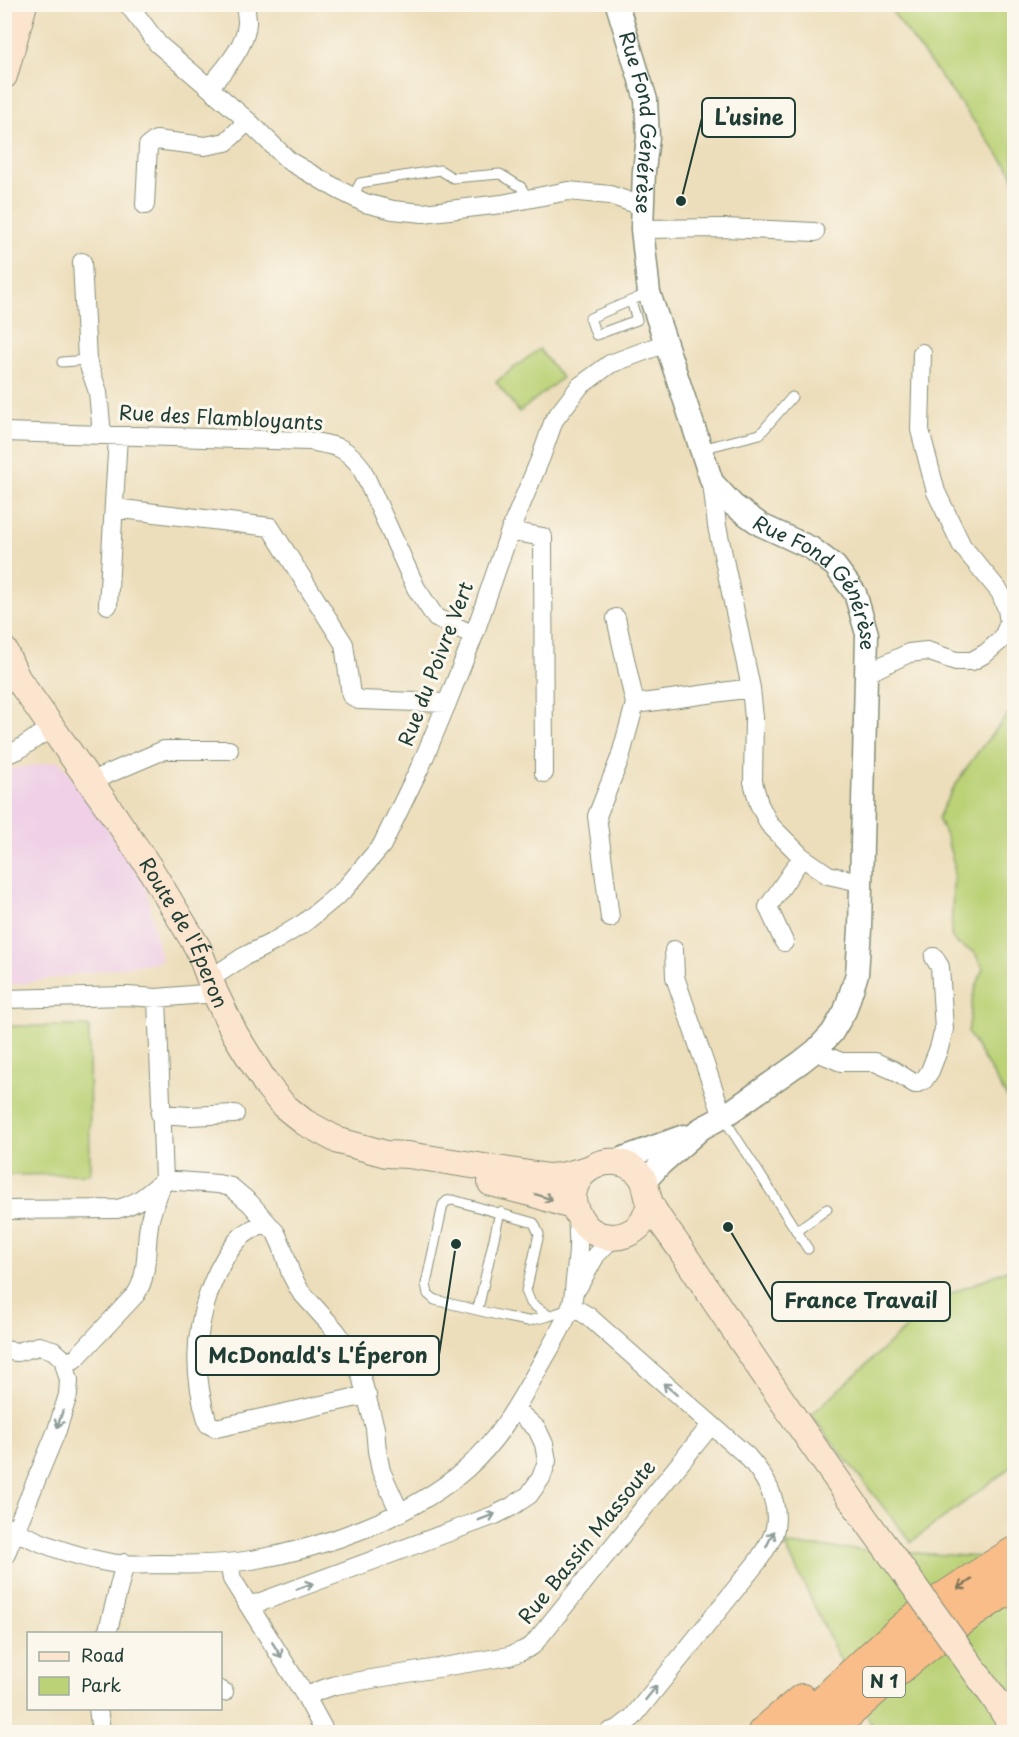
<svg xmlns="http://www.w3.org/2000/svg" width="1019" height="1737" viewBox="0 0 1019 1737" font-family="'Playpen Sans',sans-serif">
	<rect width="100%" height="100%" fill="#fbf7ec"/>
	<filter id="ink" filterUnits="userSpaceOnUse"><feTurbulence type="fractalNoise" baseFrequency=".0167" numOctaves="2"/><feDisplacementMap in="SourceGraphic" scale="12" xChannelSelector="R" yChannelSelector="G"/><feConvolveMatrix kernelMatrix="1 2 1 2 8 2 1 2 1" color-interpolation-filters="sRGB"/></filter>
	<filter id="wash" filterUnits="userSpaceOnUse"><feTurbulence type="fractalNoise" baseFrequency=".008" numOctaves="4" result="noise"/><feDisplacementMap in="SourceGraphic" scale="24" xChannelSelector="R" yChannelSelector="G"/><feGaussianBlur stdDeviation="1.35" result="paint"/><feColorMatrix in="noise" values="0 0 0 0 0 0 0 0 0 0 0 0 0 0 0 0 0 1.4 0 .05"/><feComposite in="paint" operator="in"/></filter>
	<g filter="url(#wash)">
		<rect width="100%" height="100%" fill="#eddebb"/>
		<path fill="#efd0e6" d="M60,761l85,121 16,79 -156,25v-216z"/>
		<path fill="#bbd277" stroke="#6d8856" stroke-width="1.5" d="M887,5h127v176l-3,-10z
			M539,349l23,29 -43,34 -23,-30z
			M1014,707v402l-46,-76 5,-37 10,-28 -9,-16 -17,-8 -6,-8 3,-72 -8,-28 -8,-18c18,-41 48,-77 76,-111z
			M5,1026h84l1,148 -85,1z
			M1014,1267v198l-103,77 -100,-127 127,-116z
			M785,1545l229,14v173h-146l5,-4z"/>
	</g>
	<g filter="url(#ink)">
		<g fill="none" stroke-linecap="round" stroke-linejoin="round">
			<g stroke="#868e78" stroke-width="11">
				<path id="service" d="M353,197l7,-14 80,-13 13,8 47,-4 21,13 7,12
					M631,301l6,19 -41,15 -6,-17 59,-25
					M62,362l25,-2
					M701,449l59,-15 32,-37
					M723,1117l85,132
					M796,1231l31,-22
					M478,1309l22,-97
					M549,1316l-18,-13 -5,-12 13,-57 -5,-11 -81,-23 -6,1 -4,4 -17,79 2,10 7,6 71,17 22,4 21,-5 20,-7"/>
			</g>
			<g stroke="#868e78" stroke-width="20">
				<path id="minor" d="M128,4l30,40 90,77 41,40 50,29 26,13 28,7 30,3 79,-9 66,-13 42,4 32,11
					M209,87c15,-16 37,-41 38,-64 0,-6 -1,-12 -2,-19
					M145,205l3,-59 8,-6 49,6 21,-4 22,-21
					M642,229l82,-1 91,4
					M82,262l5,98 11,32 4,43
					M4,432l305,9c26,5 35,4 52,26l55,121 20,30 38,17
					M712,482l5,44 34,162 3,30 -1,64 6,22 10,20 33,33 26,18 32,7
					M114,508l156,19 74,117 7,51 8,5 88,3
					M510,531l33,6 1,236
					M108,605l10,-169
					M616,618l19,86
					M867,673l42,-20 18,-2 29,10h16l14,-8 16,-14 7,-16 -2,-14 -7,-17 -38,-46 -26,-54 -16,-62 2,-77
					M4,755l14,-5 34,-23
					M92,783l11,-7 61,-26h65
					M610,918l-13,-102 23,-58 15,-54 116,-16
					M784,942l-16,-35 34,-50
					M674,950l1,27 48,140
					M210,979l33,-22 30,-15 31,-19 40,-33 38,-45 40,-82 25,-60 27,-68 36,-104 31,-74 13,-37 26,-34 30,-22 56,-21
					M4,999l123,-3 30,2 58,-5
					M815,1051l26,11h34l18,8 22,14 9,-4 6,-9 9,-23 5,-19 -4,-62 -6,-10
					M160,1114l29,2 46,-2
					M4,1210l113,-1c21,-5 31,-15 47,-29l54,4 13,3 19,16 26,30 6,13 9,28 9,17 36,40 21,30 18,67 2,23 4,20 19,42
					M265,1222c-8,5 -20,10 -27,18 -13,14 -22,33 -29,52 -16,47 -15,85 -1,132l8,4 151,-33
					M578,1287l18,-32 17,-18
					M571,1306l17,10 159,140c18,20 33,44 28,72 -2,12 -11,23 -17,33l-126,157 -14,11 -9,3
					M4,1350l13,2 22,-6 14,4 10,9 6,21 -1,15 -11,35 -53,128
					M64,1362l9,-2 5,-4 58,-62c13,-20 9,-45 13,-69 2,-15 9,-30 15,-45l-7,-182
					M4,1525c33,18 69,31 107,38 15,3 33,1 49,1 30,1 61,1 91,-4 71,-11 160,-43 215,-91 31,-27 51,-63 71,-98 12,-21 25,-42 34,-64 3,-9 3,-18 4,-27 3,-25 5,-42 1,-68
					M229,1563l3,16 74,118 19,35
					M250,1606l245,-91 16,-8 18,-12 12,-17 6,-17 -3,-17 -7,-15 -21,-19
					M107,1634l18,-71
					M220,1690l4,2
					M306,1697l14,-7 16,-5 173,-29 13,-5 10,-5 179,-221
					M98,1708l3,24"/>
			</g>
			<g stroke="#868e78" stroke-width="25">
				<g id="tertiary">
					<path id="s1" d="M617,4l29,96 2,37 -4,34 -2,58 7,64 63,189 21,23 28,20 50,23 24,18 20,27 12,41 -7,295 -3,45 -12,37 -13,22 -17,18 -14,11 -78,55 -21,11 -40,35 -17,18"/>
					<path d="M615,1161l69,-25"/>
				</g>
			</g>
			<g stroke="#868e78" stroke-width="28">
				<g id="secondary">
					<path d="M4,76l20,-72"/>
					<path id="s2" d="M4,650l13,28 96,136 36,53 49,81 17,45 20,41 31,50 17,21 21,17 35,19 47,13 22,1 140,22 13,-1 27,-7"/>
					<path d="M491,1183l43,11 40,13"/>
					<path d="M650,1203c-2,7 -4,15 -9,21 -17,19 -49,17 -61,-6 -4,-6 -7,-13 -7,-21 2,-30 38,-45 61,-28 15,11 10,22 17,36 8,16 20,30 30,45 72,109 145,217 223,322"/>
					<path d="M995,1699l19,30"/>
				</g>
			</g>
			<g stroke="#868e78" stroke-width="32">
				<path id="trunk" d="M763,1732l39,-33
					M790,1732c41,-38 81,-79 125,-114 31,-24 66,-45 99,-66
					M829,1732c58,-54 117,-105 185,-146"/>
			</g>
			<use href="#service" stroke="#fff" stroke-width="9"/>
			<use href="#minor" stroke="#fff" stroke-width="18"/>
			<use href="#tertiary" stroke="#fff" stroke-width="22"/>
			<use href="#secondary" stroke="#fce5cf" stroke-width="26"/>
			<use href="#trunk" stroke="#f8bd88" stroke-width="30"/>
			<g stroke="#868e78" stroke-width="28" stroke-linecap="butt">
				<path id="secondary-bridge" d="M904,1572l91,127"/>
			</g>
			<use href="#secondary-bridge" stroke="#fce5cf" stroke-width="26"/>
		</g>
		<defs><path id="oneway-shaft" d="M-6 0H5M1.5-3L5.5 0L1.5 3" fill="none" stroke-width="1.6" stroke-linecap="round" stroke-linejoin="round" transform="scale(1.5)"/></defs>
		<use stroke="#8e9182" href="#oneway-shaft" transform="translate(544 1197) rotate(18)"/>
		<g stroke="#8f9e9a">
			<use href="#oneway-shaft" transform="translate(670 1389) rotate(-139)"/>
			<use href="#oneway-shaft" transform="translate(60 1419) rotate(108)"/>
			<use href="#oneway-shaft" transform="translate(487 1517) rotate(-21)"/>
			<use href="#oneway-shaft" transform="translate(770 1539) rotate(-65)"/>
			<use href="#oneway-shaft" transform="translate(305 1586) rotate(-21)"/>
			<use href="#oneway-shaft" transform="translate(277 1650) rotate(58)"/>
			<use href="#oneway-shaft" transform="translate(651 1693) rotate(-51)"/>
		</g>
		<use stroke="#81775a" href="#oneway-shaft" transform="translate(965 1584) rotate(147)"/>
	</g>
	<g text-anchor="middle" stroke-width="6" stroke-linejoin="round" paint-order="stroke">
		<rect fill="#fbf7ec" stroke="#61756b" stroke-width="1.5" x="863" y="1667" width="42" height="30" rx="4.5"/>
		<g font-size="18" font-weight="bold" fill="#1f3d34">
			<text x="884" y="1688">N 1</text>
		</g>
		<g font-size="20" fill="#1f3d34" stroke="#fbf7ec">
			<text dy="7" stroke="none"><textPath href="#s1" startOffset="122">Rue Fond Générèse</textPath></text>
			<text transform="translate(221 418) rotate(3)" y="7">Rue des Flambloyants</text>
			<text dy="7" stroke="none"><textPath href="#s1" startOffset="644">Rue Fond Générèse</textPath></text>
			<text transform="translate(436 664) rotate(-69)" y="7">Rue du Poivre Vert</text>
			<text dy="7" stroke="none"><textPath href="#s2" startOffset="336">Route de l'Éperon</textPath></text>
			<text transform="translate(587 1542) rotate(-51)" y="7">Rue Bassin Massoute</text>
		</g>
	</g>
	<path fill="none" stroke="#1f3d34" stroke-width="2" d="M681 201L702 118M728 1227L772 1301M456 1244L439 1355"/>
	<g fill="#1f3d34" stroke="#fbf7ec" stroke-width="2">
		<circle cx="681" cy="201" r="6"/>
		<circle cx="728" cy="1227" r="6"/>
		<circle cx="456" cy="1244" r="6"/>
	</g>
	<g fill="#fbf7ec" stroke="#1f3d34" stroke-width="2">
		<rect x="702" y="98" width="93" height="39" rx="6"/>
		<rect x="772" y="1282" width="178" height="39" rx="6"/>
		<rect x="196" y="1336" width="243" height="39" rx="6"/>
	</g>
	<g font-size="21" text-anchor="middle" font-weight="bold" fill="#1f3d34">
		<text x="749" y="125">L’usine</text>
		<text x="861" y="1308">France Travail</text>
		<text x="318" y="1363">McDonald's L'Éperon</text>
	</g>
	<rect width="1019" height="1737" fill="none" stroke="#fbf7ec" stroke-width="24"/>
	<rect x="27" y="1632" width="195" height="78" fill="#fbf7ec" stroke="#a3ada2" stroke-width="1.5"/>
	<rect x="39" y="1652" width="30" height="9" fill="#fce5cf" stroke="#a3ada2" stroke-width="1.5"/>
	<text x="81" y="1662" font-size="18" fill="#1f3d34">Road</text>
	<rect x="39" y="1677" width="30" height="18" fill="#bbd277" stroke="#a3ada2" stroke-width="1.5"/>
	<text x="81" y="1692" font-size="18" fill="#1f3d34">Park</text>
</svg>
